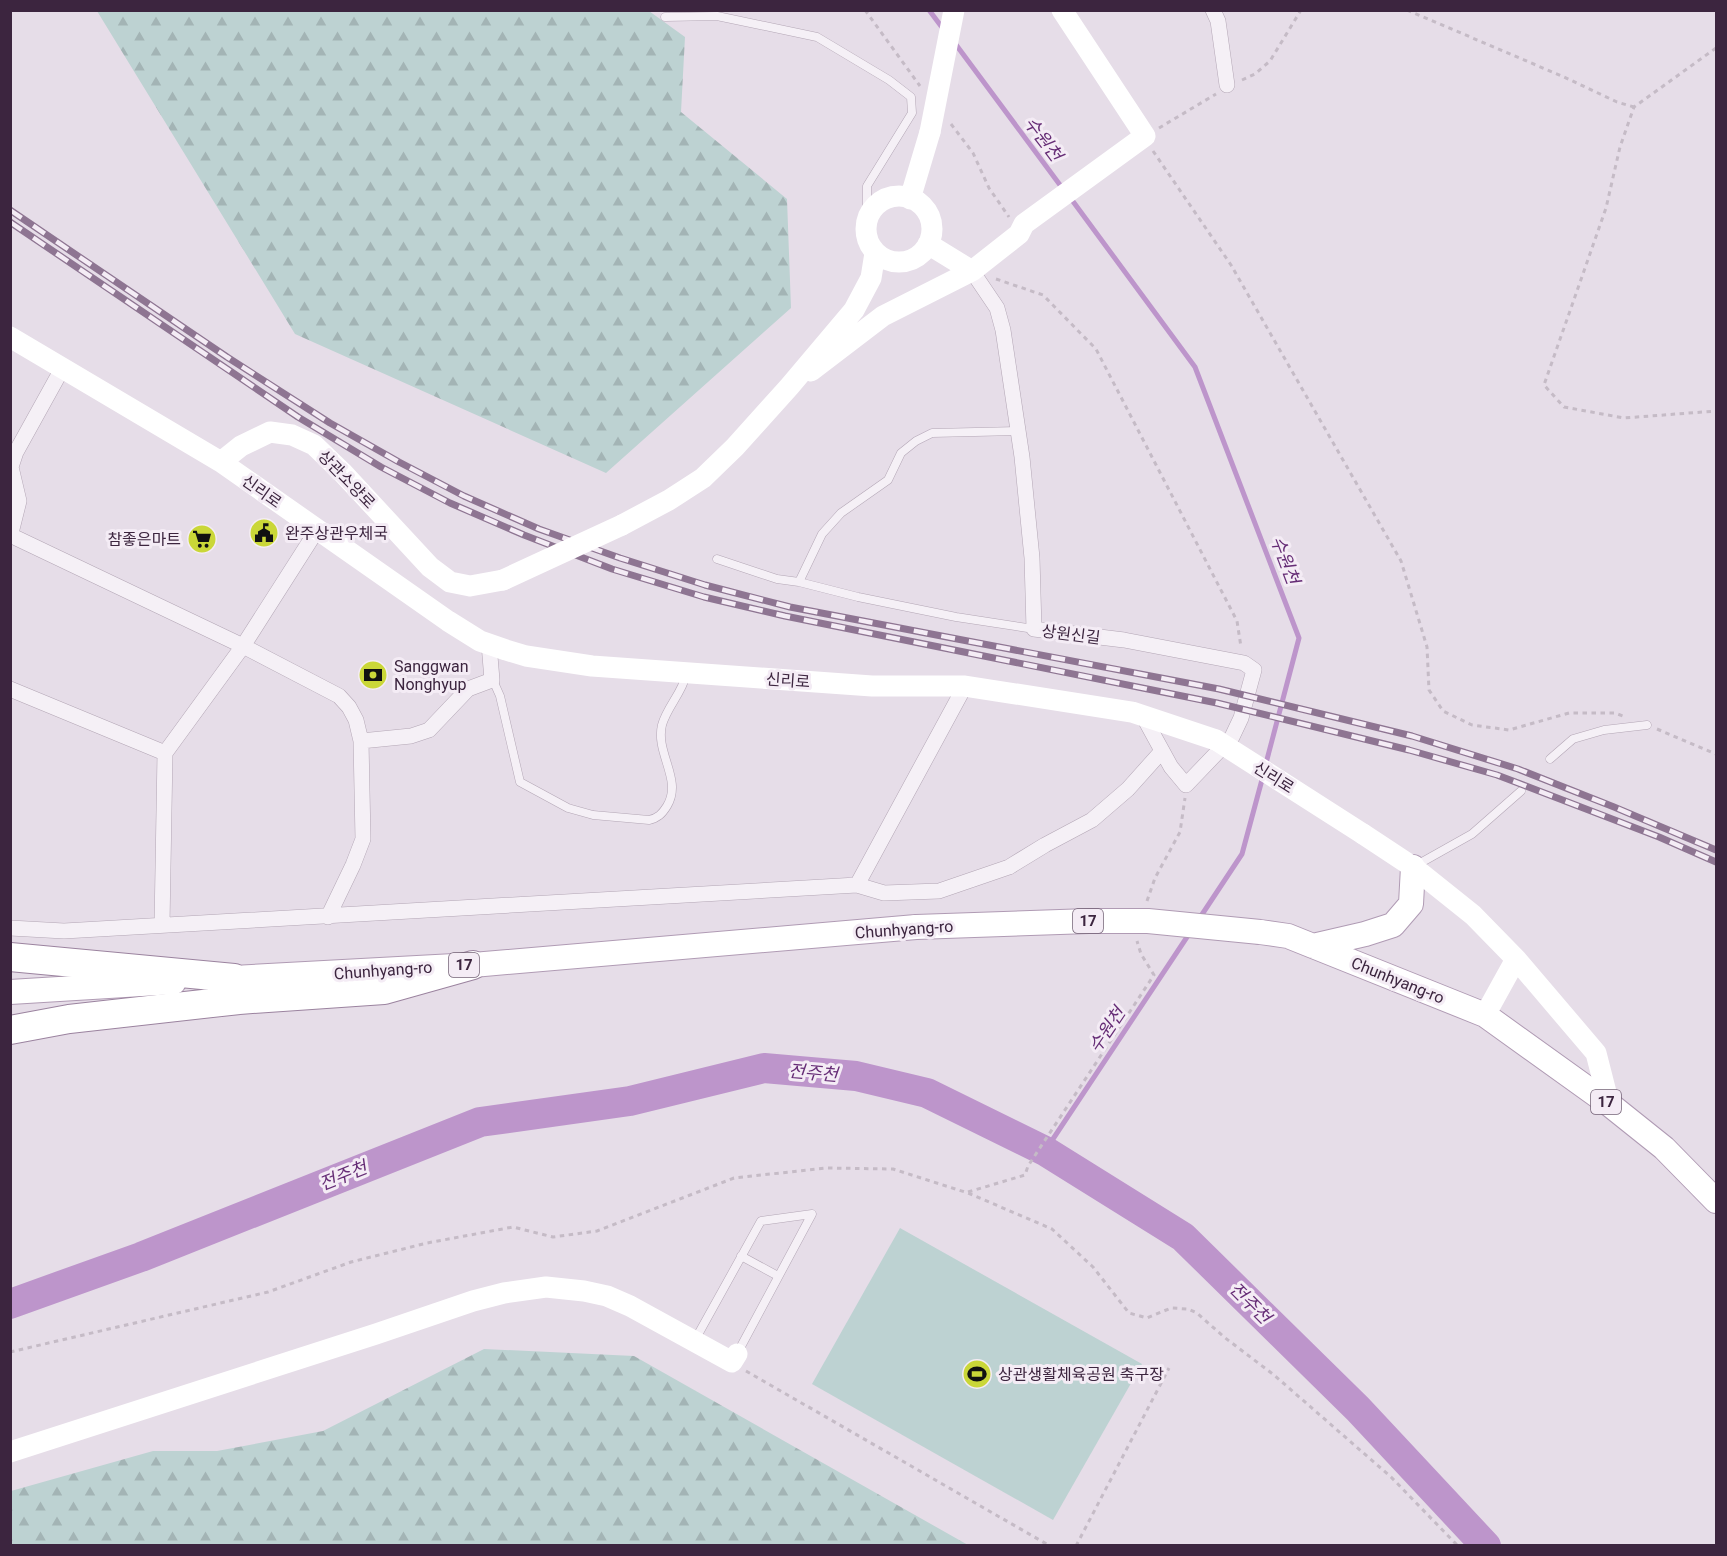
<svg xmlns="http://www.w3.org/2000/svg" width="1727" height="1556" viewBox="0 0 1727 1556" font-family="Roboto,'Noto Sans KR',sans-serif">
	<defs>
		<pattern id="forest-firs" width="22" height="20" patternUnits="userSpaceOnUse" patternTransform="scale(1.5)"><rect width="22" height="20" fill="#bdd2d2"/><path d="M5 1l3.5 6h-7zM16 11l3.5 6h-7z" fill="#a3b4b5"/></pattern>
	</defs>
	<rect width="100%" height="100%" fill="#e6dde8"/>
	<path fill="#bdd2d2" d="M900,1228l242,136 -89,156 -241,-136z"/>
	<path fill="url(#forest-firs)" d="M97,11h552l36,26 -4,75 106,87 4,109 -185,165 -311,-139z
		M484,1349l150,7 334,189h-957v-54l142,-40h64l106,-20z"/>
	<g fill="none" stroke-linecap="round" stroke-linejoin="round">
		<path stroke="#bd95cb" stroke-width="5" d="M929,10l15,20
			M954,42l109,147
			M1069,196l126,171 104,271 -34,129
			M1199,919l43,-65 21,-78
			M1045,1151l146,-220"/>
		<path stroke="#bd95cb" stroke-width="30" d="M10,1304l131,-47 339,-135 150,-21 134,-33 92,8 71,17 118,58 138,86 175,172 128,137"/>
		<g stroke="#b3a6b5" stroke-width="9">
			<path id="lane" d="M665,17l52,-1 100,21 72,43 22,17 1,16 -45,73v34
				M717,559l60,20 22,3 59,15 98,20 78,12
				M799,582l23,-48 19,-21 47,-33 13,-27 15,-12 16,-8 86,-2
				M492,678l8,18 20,86 48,26 25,7 56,5c9,-2 13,-6 18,-14 16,-26 -12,-53 -5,-81 5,-18 20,-32 24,-50
				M1550,759l23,-20 31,-9 43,-5
				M1415,866l57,-32 49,-43
				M741,1256l37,20
				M695,1340l66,-119 51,-7 -74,138"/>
		</g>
		<g stroke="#b3a6b5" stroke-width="16">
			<path id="street" d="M1213,10l5,11 9,64
				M972,271l25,37 6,22 19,127 10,101 2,71 90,11 120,23 10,7 -13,48 -9,19 -46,48 -15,-18 -28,-51
				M10,535l233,111 96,50 10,11 7,13 5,21 2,98 -10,26 -25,52
				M10,537l9,-36 -8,-34 5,-15 46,-83
				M10,689l155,64
				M361,741l50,-5 18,-6 39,-41 24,-9 -3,-36
				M857,885l27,8 55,-2 70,-24 36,-22 47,-25 36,-31 34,-38
				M162,925l3,-172 78,-107 74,-116
				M10,928l54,3 793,-46 108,-199"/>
		</g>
		<g stroke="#b09bb4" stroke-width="26">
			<path id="primary" d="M1260,932l28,4 197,79 124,89 55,44 52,53
				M1313,946l52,-12 28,-9 18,-21 2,-37
				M215,979l258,-14 443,-38
				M10,992l164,-10"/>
		</g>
		<g stroke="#9b839f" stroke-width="30">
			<path id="highway" d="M10,957l224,21
				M10,1030l59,-11 170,-19 145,-10 89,-25"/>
		</g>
		<path stroke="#c5bbc6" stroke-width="3" stroke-dasharray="4.5 4.5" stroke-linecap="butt" d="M865,10l55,76
			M1407,10l157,67 53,25 17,5
			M1716,48l-82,59 -14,40 -14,61 -62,177 20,22 60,11 92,-7
			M1242,80l13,-6 15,-13 31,-51
			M951,124l22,29 16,35 20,29
			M1159,128l57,-34
			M1153,151l78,114 170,296 26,86 2,43 14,21 29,14 37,5 60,-17h46l8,3
			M996,279l47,16 53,54 141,272 4,26
			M1657,729l59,25
			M1147,901l8,-23 25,-46 5,-34
			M968,1192l57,-17 3,-9 126,-191 -13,-21 -4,-13
			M10,1352l258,-60 83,-30 76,-19 86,-16 40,10 44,-6 137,-53 92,-10 67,1 75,24 84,36 41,38 36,46 18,5 24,-10 17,1 9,4 27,24 50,38 117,102 67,69
			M746,1371l304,175
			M1076,1546l93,-178"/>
		<use href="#lane" stroke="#f5f0f6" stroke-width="8"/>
		<use href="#street" stroke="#f5f0f6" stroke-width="15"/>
		<path stroke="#fff" stroke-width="21" d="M866 229a33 33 0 1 1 66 0a33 33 0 1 1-66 0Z
			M910,199l20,-67
			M928,244l44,27 47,-37 5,-10 121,-88 -83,-126
			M10,337l211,125 227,159 32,20 26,9 20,6 66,10 280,20h93l167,26 84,28
			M811,371l72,-55 89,-45
			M221,462l20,-16 29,-14 22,3 22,10 28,27 88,95 20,15 20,4 33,-6
			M622,525l47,-25 34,-22 32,-31 54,-60 65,-77 17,-32 4,-25
			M1363,834l50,33 60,48 43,44 -31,56
			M1516,959l80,94 13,51
			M10,1452l366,-118 97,-33 31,-8 42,-6 38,4 23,5 23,10 102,56 5,-8"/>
		<use href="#primary" stroke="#fff" stroke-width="24"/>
		<use href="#highway" stroke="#fff" stroke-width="28"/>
		<g stroke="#8e7592" stroke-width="7">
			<path id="rail" d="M10,210l217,147 103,66 69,39 65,34 75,33 81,29 85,27 85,22 429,82 193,47 106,33 96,38 102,43
				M10,222l288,195 83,50 69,36 74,32 88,34 92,28 81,19 432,87 192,47 88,25 162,62 57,25"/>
		</g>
		<use href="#rail" stroke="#f4ecf5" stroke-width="4.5" stroke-dasharray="14" stroke-linecap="butt"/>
		<g stroke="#b09bb4" stroke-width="26" stroke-linecap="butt">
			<path id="primary-bridge" d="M916,927l173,-6h59l112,11"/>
		</g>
		<path stroke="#fff" stroke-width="21" d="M930,132l24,-122
			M503,580l119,-55
			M1216,740l147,94"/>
		<use href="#primary-bridge" stroke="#fff" stroke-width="24"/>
	</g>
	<defs>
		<g id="civic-disc" transform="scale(1.5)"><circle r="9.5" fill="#cad738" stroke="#f4ecf5"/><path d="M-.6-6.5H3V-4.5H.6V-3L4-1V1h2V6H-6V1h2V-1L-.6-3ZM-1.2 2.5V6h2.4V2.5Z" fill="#111"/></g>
		<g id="supermarket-disc" transform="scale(1.5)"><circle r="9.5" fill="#cad738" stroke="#f4ecf5"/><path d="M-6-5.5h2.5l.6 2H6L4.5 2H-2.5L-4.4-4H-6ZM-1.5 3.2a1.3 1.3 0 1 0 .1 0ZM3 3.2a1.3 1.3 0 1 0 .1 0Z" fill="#111"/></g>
		<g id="bank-disc" transform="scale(1.5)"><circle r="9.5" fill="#cad738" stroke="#f4ecf5"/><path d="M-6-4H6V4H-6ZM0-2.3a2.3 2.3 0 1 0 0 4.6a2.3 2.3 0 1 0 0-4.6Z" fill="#111"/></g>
		<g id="stadium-disc" transform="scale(1.5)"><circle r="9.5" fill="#cad738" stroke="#f4ecf5"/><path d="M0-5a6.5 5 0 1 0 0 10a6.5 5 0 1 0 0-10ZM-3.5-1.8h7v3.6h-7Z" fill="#111"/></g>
	</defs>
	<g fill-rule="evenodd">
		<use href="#civic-disc" x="264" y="533"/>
		<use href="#supermarket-disc" x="202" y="539"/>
		<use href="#bank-disc" x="373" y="675"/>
		<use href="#stadium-disc" x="977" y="1374"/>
	</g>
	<g text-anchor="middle" stroke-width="6" stroke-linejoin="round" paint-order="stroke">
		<g fill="#f4ecf5" stroke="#736176" stroke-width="1.5">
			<rect x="1073" y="909" width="30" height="24" rx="4.5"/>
			<rect x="449" y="953" width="30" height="24" rx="4.5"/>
			<rect x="1591" y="1090" width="30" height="24" rx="4.5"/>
		</g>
		<g font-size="15" font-weight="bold" fill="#3c253f">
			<text x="1088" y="926">17</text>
			<text x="464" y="970">17</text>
			<text x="1606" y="1107">17</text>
		</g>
		<g font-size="16" fill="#3c253f" stroke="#f4ecf5">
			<text transform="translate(347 479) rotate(46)" y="6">상관소양로</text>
			<text transform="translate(262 491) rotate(35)" y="6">신리로</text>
			<text transform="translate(1071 634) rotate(7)" y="6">상원신길</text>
			<text transform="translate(788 680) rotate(4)" y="6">신리로</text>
			<text transform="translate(1274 777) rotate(32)" y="6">신리로</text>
			<text transform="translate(904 929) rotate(-4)" y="6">Chunhyang-ro</text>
			<text transform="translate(383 970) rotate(-4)" y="6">Chunhyang-ro</text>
			<text transform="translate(1398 980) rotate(22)" y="6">Chunhyang-ro</text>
		</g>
		<g font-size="16" fill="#3c253f" stroke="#f4ecf5" text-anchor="start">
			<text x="285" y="539">완주상관우체국</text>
			<text x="181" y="545" text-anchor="end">참좋은마트</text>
			<text x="394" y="672">Sanggwan<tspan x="394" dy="18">Nonghyup</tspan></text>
			<text x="998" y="1380">상관생활체육공원 축구장</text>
		</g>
		<g font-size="18" font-style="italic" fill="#662d76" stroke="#f4ecf5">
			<text transform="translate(1043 139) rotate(53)" y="6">수원천</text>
			<text transform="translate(1285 560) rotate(69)" y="6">수원천</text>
			<text transform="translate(1107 1030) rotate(-56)" y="6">수원천</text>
			<text transform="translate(813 1073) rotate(5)" y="6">전주천</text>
			<text transform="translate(343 1176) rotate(-22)" y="6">전주천</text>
			<text transform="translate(1250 1303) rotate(45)" y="6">전주천</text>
		</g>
	</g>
	<rect width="1727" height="1556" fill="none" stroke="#3c253f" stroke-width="24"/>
</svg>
